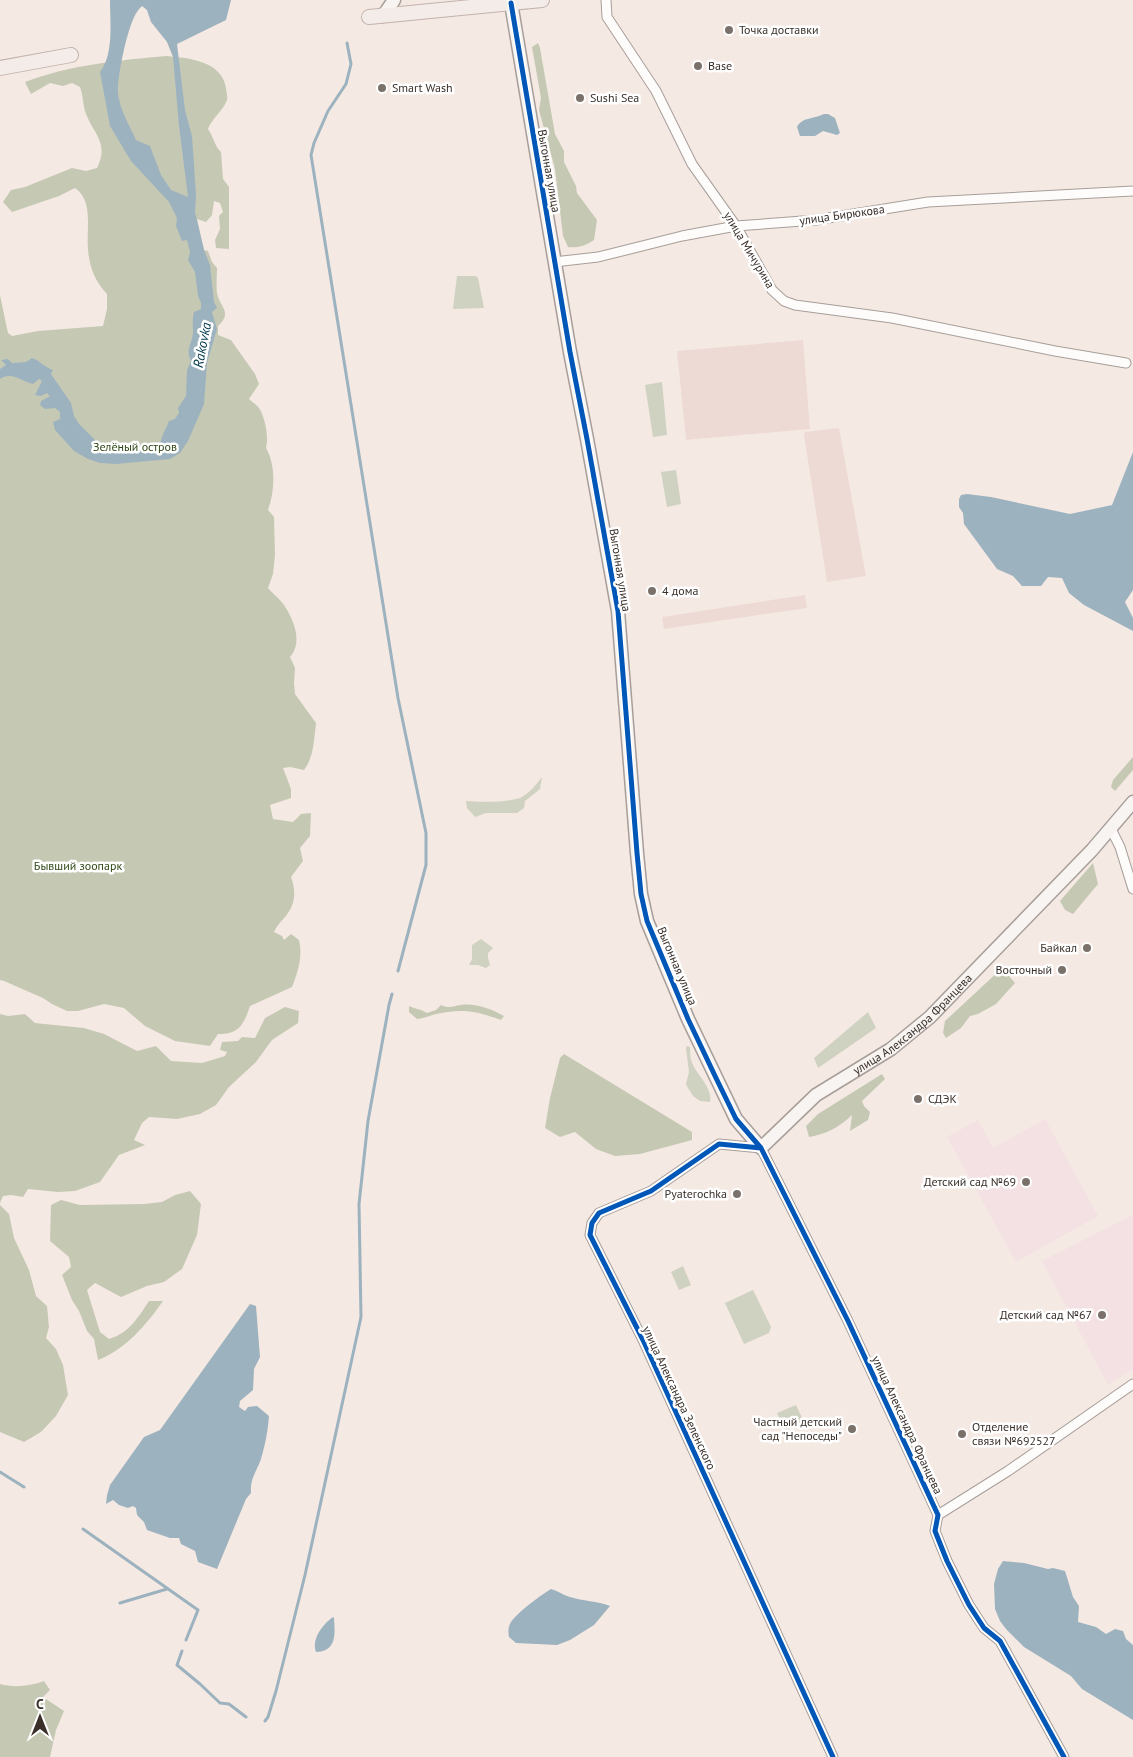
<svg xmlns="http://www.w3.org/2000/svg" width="1133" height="1757" viewBox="0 0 1133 1757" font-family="'PT Sans',sans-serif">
	<rect width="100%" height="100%" fill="#f5e9e3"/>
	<path fill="#eedad5" d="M803,340l7,89 -124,11 -9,-89z
		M839,428l27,148 -39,6 -23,-147 1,-3z
		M805,595l2,13 -143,21 -2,-12z"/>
	<path fill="#f4e1e3" d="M1045,1119l53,97 -82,46 -69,-125 31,-17 15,28z
		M1133,1215v154l-25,16 -66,-124z"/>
	<path fill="#cfd1c1" d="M457,276h19l2,2 6,30 -31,1z
		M662,382l5,53 -14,2 -8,-52z
		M676,470l5,34 -14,3 -6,-35z
		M542,777l-2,12 -15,12 -1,7 -7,5h-31l-11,4 -8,-9 -1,-7c15,1 42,2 56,-4 8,-5 14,-12 20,-20z
		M481,939l12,9 -5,5v5l2,7 -4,3 -8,-3h-9l3,-6v-14z
		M868,1012l8,16 -58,40 -4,-10z
		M687,1046l3,1c0,5 0,11 2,16 5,12 21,25 18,39l-10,-1 -7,-5 -5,-8 -2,-4 3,-12 -3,-24z
		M683,1266l8,19 -12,5 -8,-18z
		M753,1290l18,37 -2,6 -25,11 -19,-41z
		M796,1405l8,17 -19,8 -8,-17z"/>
	<path fill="#c5c9b4" d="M538,43l2,5 15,86 9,17v11l12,24 1,7 20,27 -3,20c-9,6 -15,8 -26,7l-5,-11 -8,-67 -16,-59 2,-12 -9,-51z
		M167,56c22,2 55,5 59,32 0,4 2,8 1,12 -4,11 -15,18 -19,29 5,7 7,18 13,23l2,27 6,8v62l-13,-1 -1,-8 5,-11 -1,-13 4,-4 -3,-9 -6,-2 -2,14 -6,7 -9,-3 7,31 4,1 4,11 5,6c0,8 -1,17 0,25 3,15 16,19 1,33v9l13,5 24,34 4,10 -10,15c3,3 7,5 10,9 6,9 10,29 7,40 10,17 9,43 2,62l6,7 1,38 -2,19 -5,14c5,6 12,11 16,17 10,15 19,37 6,52l5,11 -1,15 1,11 21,29c-2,16 -2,34 -12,47l-14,-3 -7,1 8,21v9l-21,7 3,14 20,3 8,-8 10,-1 -1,23 -10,12 3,13 -12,16c5,14 5,26 -5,39 -5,6 -9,9 -12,16l8,4 2,4 7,-6 8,6c4,16 -1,32 -7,47l-42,19c-6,18 -11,29 -32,28l-8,12 -35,-5 -30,-15 -21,-18 -20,-4 -26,7h-11l-15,-7 -9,-6 -39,-17 -4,-1v-685l8,38 4,3 26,-5 65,-5 4,-17v-15c-12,-12 -18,-28 -19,-45 -2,-20 6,-48 -13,-61l-16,8 -47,16 -9,-10 8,-12 14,-3 47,-19 14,3 11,-3c13,-26 -5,-35 -12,-57 -2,-7 -2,-16 -5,-24l-8,-4 -9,3 -13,-3 -19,11 -6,-12c44,-17 95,-22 142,-26z
		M1133,757v13l-18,21 -4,-4 2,-7z
		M1093,863l5,21 -25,30 -8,-4 -5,-9z
		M1000,970l9,6 6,7 -19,21 -18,10 -8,2 -9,12 -15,10 -3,-5 2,-12z
		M441,1005c8,4 12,1 20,0 15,-2 30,4 43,11l-3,4c-25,-9 -38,-12 -65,-6 -7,2 -12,4 -19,5l-8,-7v-6c6,3 12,3 18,7l9,-3z
		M285,1007l14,4 -1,12 -26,17 -16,22 -27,25 -13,18 -16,9 -23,5 -28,-2 -7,6 -8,17 11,5 -26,10 -19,27 -25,9 -17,1 -30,-3 -5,8 -12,-2 -8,1 -3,7v-189l8,2 17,-2 10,9 49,5 20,6 33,17 19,-5 15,15 31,2 23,-7 2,-4 -7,-2 2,-8 16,-1 4,-4 13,1 10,-20z
		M564,1054l128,78v8l-52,14 -25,2 -19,-7 -21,-17 -15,5 -15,-9 5,-30 10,-40z
		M882,1074l3,5 -23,22 2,5 6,6 -2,8 -18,11 2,-16c-12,12 -26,19 -43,22l-3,-11 12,-12z
		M190,1191l11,13 -4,31 -15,34 -18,13 -17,4 -26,11 -26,-14 -8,7 13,42 9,7c20,-6 28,-20 40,-38h14c-16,23 -38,49 -65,59l-4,-21 -7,-8 -8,-20 -7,-11 -10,-25 9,-8 -2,-10 -19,-16 1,-36 10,-5 19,5 64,-1 18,-2 13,-7z
		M0,1205l9,9 5,24 15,32 7,26 11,10 2,21 -3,11 10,11 7,16 5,30 -12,21 -15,16 -17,10 -24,-10z
		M44,1681l6,9 -7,7 21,14 -8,19 -6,27h-50v-73c15,4 30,2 44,-3z"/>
	<path fill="#9db2bf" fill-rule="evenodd" d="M110,0h121l-5,20 -49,24 8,66 7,26 4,59 -1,17 9,38 6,15 4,37 3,6 -5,4 5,17 -10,34 -3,41 -16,37 -8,12 -10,6 -54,5 -16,-1 -12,-4 -14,-8 -19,-21 -2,-8 7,-3v-7l-5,-4 -10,1 -5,-4 1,-4 9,-5 -3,-3 -6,3 -6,-1 7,-14 -3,-2 -6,5c-11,-2 -21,-13 -33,-5v-10l6,-4 -5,-5 7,-1 4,4 14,-1 6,-4c9,3 10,8 21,12l-2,4 20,29 3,13 5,8 18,18 8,4 35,-1 5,4 7,-5 4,1 5,-4c1,-7 6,-14 8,-20l6,-2 4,-6 -1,-5 8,-12 1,-26 4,-9c-6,-11 1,-17 2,-28 0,-8 -1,-14 1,-21l7,-3v-6l-3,-7 -3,-24 -7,-12 2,-8 -3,-12 -5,1 -6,-15 1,-8 -8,-16 -38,-41 -21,-35 -10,-54c14,-18 10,-50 10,-72zM142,6l5,4 4,12 16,20 6,15 6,69 9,71 -17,-7 -10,-15 -11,-29 -14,-6c-6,-14 -17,-31 -18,-48 -1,-15 10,-68 19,-80 1,-2 3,-4 5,-6z
		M824,114h4l7,4 5,15 -3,2 -14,-4 -8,5h-15l-3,-9c5,-10 17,-8 27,-13z
		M1133,452v138l-8,12 8,16v13l-49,-26 -15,-12 -7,-15 -14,-1 -7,9h-19l-9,-10 -16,-7 -33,-45 -1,-11 -4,-6v-8l2,-4 6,-1 24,3 79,17 42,-9z
		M250,1304l6,2 4,51 -6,12 -1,21 -13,11 -1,6 6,4 3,-4 9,-1 12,10c-1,15 -4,29 -8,43 -5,14 -11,19 -10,34l-5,6 -29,70 -19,-7 -3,-11 -14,-7 -2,-6h-9l-23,-8 -3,-8 -7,-7 -1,-7 -3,-2 -5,2 -9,-3 -6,-5 -7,4 1,-9 3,-10 34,-48 16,-7z
		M1003,1561l21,2 24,6 5,-1 12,3 8,26 6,9 -1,16 18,5 10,7 9,-5 8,2 3,8 7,6v75l-51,-31 -11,-13 -47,-29 -18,-18 -6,-8 -5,-12 -1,-25 4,-15z
		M551,1589c7,2 12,6 19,8 13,4 27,4 40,9l-16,19 -24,15 -13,5 -41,-2 -7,-6c-1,-5 -1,-10 2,-15 7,-10 30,-27 40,-33z
		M333,1617l1,1c1,16 3,33 -18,34 -5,-13 7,-28 17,-35z"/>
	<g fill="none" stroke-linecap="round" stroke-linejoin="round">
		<path stroke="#9db2bf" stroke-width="3" d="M347,43l4,21 -5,20 -18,27 -14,32 -3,12 87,543 28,135v32l-28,106
			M0,1472l24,15
			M83,1529l115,81 -12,30
			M120,1603l47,-14
			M182,1651l-5,14 23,19 20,19 9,1 17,13
			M265,1721l3,-4 8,-26 29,-116 56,-258 -2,-113 9,-83 21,-116 3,-11"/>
		<g stroke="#a79e99" stroke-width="11">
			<path id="street" d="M606,0l1,17 49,74 36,73 44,62 36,64 12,11 11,4 97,13 163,33 71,12
				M554,262l44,-5 84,-21 54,-10 80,-6 112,-18 205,-11
				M1111,829l9,18 13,42
				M938,1515l70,-44 125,-87
				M833,1757l-190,-417 -53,-105 2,-12 7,-10 52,-22 68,-47 42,4 87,173 90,194 -3,16 12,30 22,44 15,23 16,13 64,116"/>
		</g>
		<g stroke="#a79e99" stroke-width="15">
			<g id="secondary">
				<path id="s1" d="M511,3l59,349 17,87 31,172 19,242 4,41 6,27 41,98 48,100 25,29 55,-53 75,-46 39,-32 162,-167 41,-48"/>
				<path d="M383,16l11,-16"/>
			</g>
		</g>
		<g stroke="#c3b3ab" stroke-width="16">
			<path id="primary" d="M369,17l173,-17
				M0,68l71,-13"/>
		</g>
		<use href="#street" stroke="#fefcfb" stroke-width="9"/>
		<use href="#secondary" stroke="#f8f4f2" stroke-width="12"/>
		<use href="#primary" stroke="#f4ece8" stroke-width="14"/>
		<g stroke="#fff" stroke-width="8">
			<path id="cycleway" d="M511,3l59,349 17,87 31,172 19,242 4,41 6,27 41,98 28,59 20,41 25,29 87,173 90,194 -3,16 12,30 22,44 15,23 16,13 64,116
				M761,1148l-42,-4 -68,47 -52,22 -7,10 -2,12 53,105 190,417"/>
		</g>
		<use href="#cycleway" stroke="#0057b8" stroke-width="5"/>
	</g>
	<g fill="#7b716b" stroke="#fff" stroke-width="2">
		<circle cx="729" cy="30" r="5"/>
		<circle cx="698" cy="66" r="5"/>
		<circle cx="382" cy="88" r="5"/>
		<circle cx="580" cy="98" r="5"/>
		<circle cx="652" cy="591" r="5"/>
		<circle cx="1087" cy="948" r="5"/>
		<circle cx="1062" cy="970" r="5"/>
		<circle cx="918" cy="1099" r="5"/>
		<circle cx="1026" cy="1182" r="5"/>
		<circle cx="737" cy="1194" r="5"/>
		<circle cx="1102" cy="1315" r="5"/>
		<circle cx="852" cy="1429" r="5"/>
		<circle cx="962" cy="1434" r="5"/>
	</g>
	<g text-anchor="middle" stroke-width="5" stroke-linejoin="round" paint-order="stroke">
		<g font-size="12" fill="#3a302a" stroke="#fff" text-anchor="start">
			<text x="739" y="34">Точка доставки</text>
			<text x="708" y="70">Base</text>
			<text x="392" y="92">Smart Wash</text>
			<text x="590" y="102">Sushi Sea</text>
			<text x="662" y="595">4 дома</text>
			<text x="1077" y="952" text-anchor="end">Байкал</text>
			<text x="1052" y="974" text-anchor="end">Восточный</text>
			<text x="928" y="1103">СДЭК</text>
			<text x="1016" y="1186" text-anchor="end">Детский сад №69</text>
			<text x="727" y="1198" text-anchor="end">Pyaterochka</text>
			<text x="1092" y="1319" text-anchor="end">Детский сад №67</text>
			<text x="842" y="1426" text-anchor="end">Частный детский<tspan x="842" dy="14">сад "Непоседы"</tspan></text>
			<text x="972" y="1431">Отделение<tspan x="972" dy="14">связи №692527</tspan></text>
		</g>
		<g font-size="12" fill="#3a302a" stroke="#fff">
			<text transform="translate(549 171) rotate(80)" y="4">Выгонная улица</text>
			<text transform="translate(842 215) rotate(-8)" y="4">улица Бирюкова</text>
			<text transform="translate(749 250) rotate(59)" y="4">улица Мичурина</text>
			<text transform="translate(620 570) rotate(81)" y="4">Выгонная улица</text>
			<text transform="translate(677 966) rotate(67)" y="4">Выгонная улица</text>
			<text dy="4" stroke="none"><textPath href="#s1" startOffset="1381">улица Александра Францева</textPath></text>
			<text transform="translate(679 1398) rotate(65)" y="4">улица Александра Зеленского</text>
			<text transform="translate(907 1425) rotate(65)" y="4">улица Александра Францева</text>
		</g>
		<g font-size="12" fill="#314918" stroke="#fff">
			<text x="135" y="451">Зелёный остров</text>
			<text x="78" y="870">Бывший зоопарк</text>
		</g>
		<g font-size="14" font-style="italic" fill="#02374d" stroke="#fff">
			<text transform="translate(202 345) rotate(-79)" y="5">Rakovka</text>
		</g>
	</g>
	<g transform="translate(40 1717)" stroke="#ffffff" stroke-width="4" paint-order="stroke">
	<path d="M0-4L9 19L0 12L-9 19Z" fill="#3a302a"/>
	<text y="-8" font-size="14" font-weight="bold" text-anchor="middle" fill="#3a302a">С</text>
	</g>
</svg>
